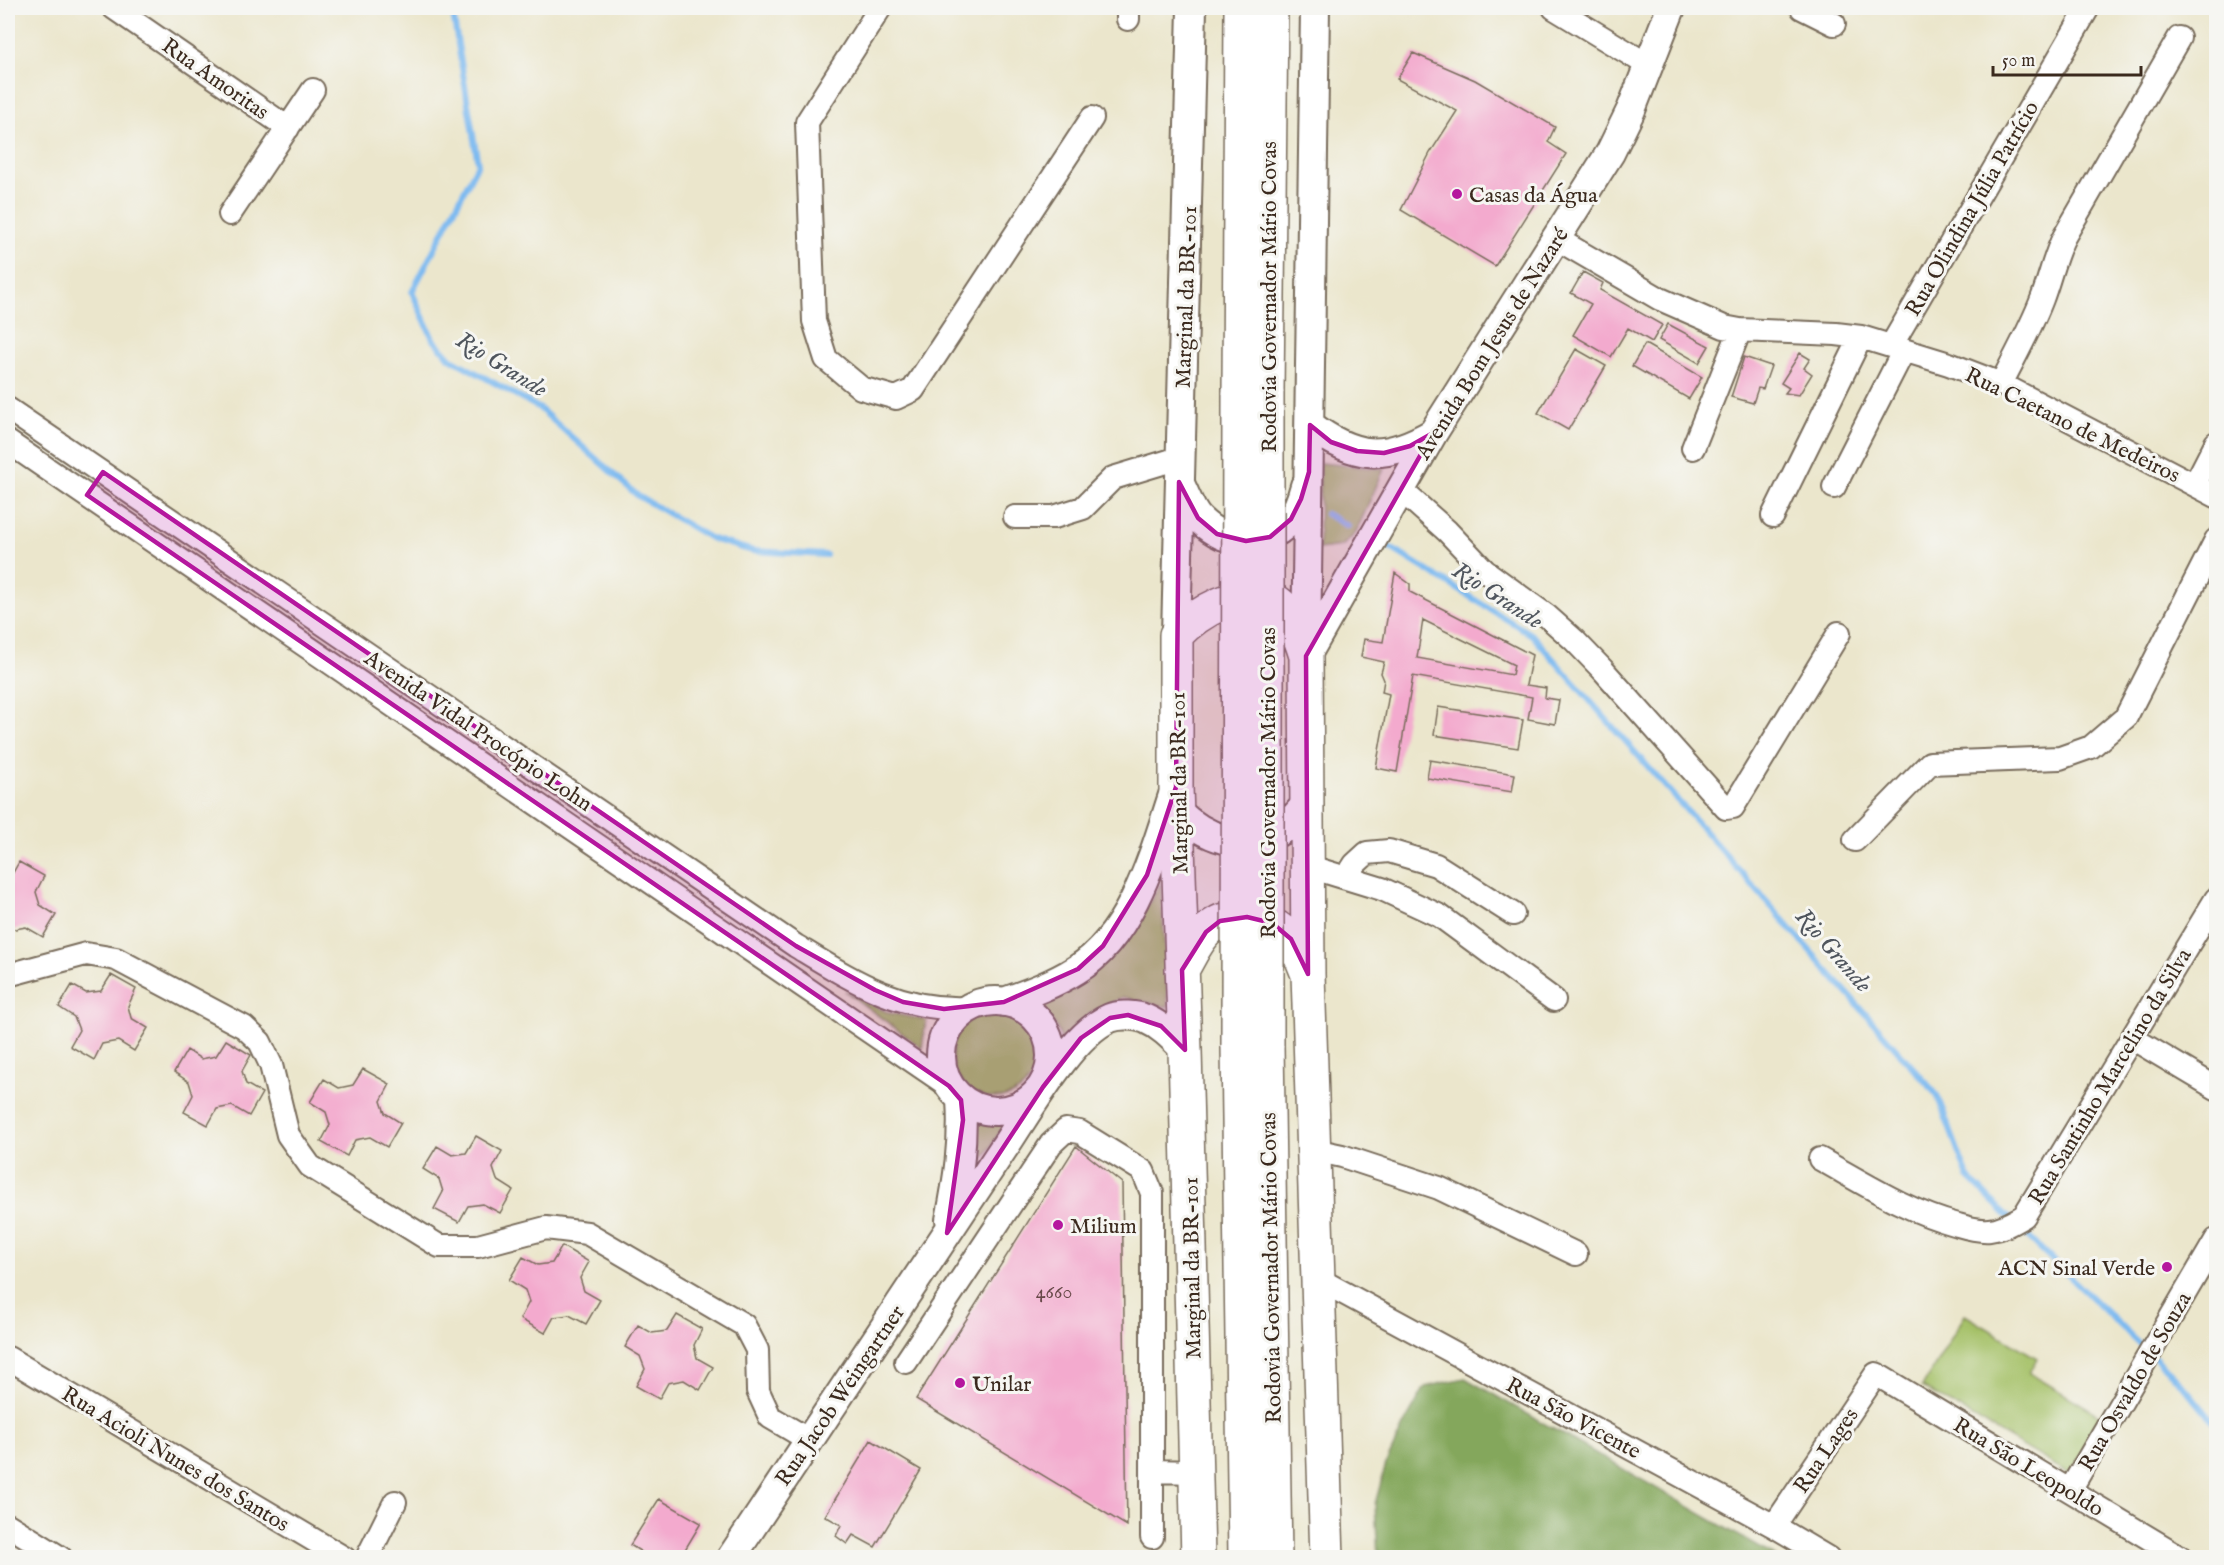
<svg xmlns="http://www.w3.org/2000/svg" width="2224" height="1565" viewBox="0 0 2224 1565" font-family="'IM FELL English',serif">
	<rect width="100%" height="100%" fill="#f6f6f2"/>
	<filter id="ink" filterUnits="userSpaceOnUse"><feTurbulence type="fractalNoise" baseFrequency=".0167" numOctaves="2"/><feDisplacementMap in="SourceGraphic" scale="12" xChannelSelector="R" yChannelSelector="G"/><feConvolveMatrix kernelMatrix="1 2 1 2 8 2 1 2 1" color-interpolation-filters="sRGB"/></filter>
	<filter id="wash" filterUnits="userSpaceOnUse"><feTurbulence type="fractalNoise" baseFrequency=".008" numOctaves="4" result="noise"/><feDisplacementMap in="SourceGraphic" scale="24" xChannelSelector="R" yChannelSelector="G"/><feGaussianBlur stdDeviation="1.35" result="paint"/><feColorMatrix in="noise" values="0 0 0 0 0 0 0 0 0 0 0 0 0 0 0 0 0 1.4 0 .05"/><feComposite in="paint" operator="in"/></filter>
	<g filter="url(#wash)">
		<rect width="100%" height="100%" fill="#ebe6cc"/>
		<path fill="#a5c168" stroke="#707643" stroke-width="1.5" d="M1320,463l64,6 -29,65 -13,12 -23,3z
			M1161,883l7,124 -45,-10 -35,18 -27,27c-2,-15 -9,-22 -20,-32 31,-20 61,-42 85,-72 13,-16 24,-37 35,-55z
			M845,991l44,22 37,7 -4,28z
			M952 1055a43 43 0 1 1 86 0a43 43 0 1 1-86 0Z
			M973,1117l24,7 10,-3 -36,58z
			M1965,1315l72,43 -8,15 74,44 -33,57 -148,-87z"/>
		<path fill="#84a75c" stroke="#60683d" stroke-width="1.5" d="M1465,1378l311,179h-398l-3,-53 11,-40 17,-38 22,-39z"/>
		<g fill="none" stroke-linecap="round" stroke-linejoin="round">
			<path stroke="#7dbaf0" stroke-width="6" d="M452,8l26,156 -66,128 21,47 17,19 89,50 99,88 74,43 41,12 73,4
				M1326,514l22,12
				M1381,542l151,93 405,460 31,82 42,42
				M2017,1226l129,124
				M2154,1357l28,27 34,41"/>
		</g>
		<g id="blocks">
			<path fill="#f3aace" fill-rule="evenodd" d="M1413,53l62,27 80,47 -7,15 18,12 -71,112 -94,-56 29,-57 27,-42 -60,-32z
				M1583,272l20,11 -3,7 62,35 -10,17 -24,-14 -17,29 -38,-22 18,-31 -20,-11z
				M1668,324l41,22 -10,17 -40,-23z
				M1645,344l57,33 -13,22 -57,-33z
				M1576,349l30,17 -38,64 -30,-17z
				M1800,353l10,6 -6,9 8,6 -13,21 -14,-2 4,-5 -8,-5z
				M1744,357l27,9 -8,23 -5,-1 -5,15 -22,-6z
				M1395,573l15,11v8l122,63 -6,30 20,3 -1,10 14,2 -4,24 -27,-5 4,-22 -119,-21 -16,96 -21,-4 13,-74 -7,-2 2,-12 -3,-7 3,-11 -23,-5 3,-18 19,3zM1423,620l91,45 -2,10 -95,-17z
				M1438,707l85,13 -5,28 -84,-13z
				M1430,760l85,14 -3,18 -85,-14z
				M19,862l25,14 -8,16 4,13 16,10 -13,22 -17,-10 -16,3 -2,5v-57h2z
				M111,975l25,14 -8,17 3,12 17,10 -14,23 -16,-10 -16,3 -8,16 -24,-14 9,-16 -5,-13 -15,-10 13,-22 14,8 15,-2z
				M226,1040l25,15 -9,16 4,13 16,9 -13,23 -17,-10 -15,3 -9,16 -24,-13 9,-17 -4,-13 -15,-10 13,-22 14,9 15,-3z
				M363,1069l27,15 -9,17 4,12 16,10 -14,24 -17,-10 -15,3 -8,16 -26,-14 9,-17 -4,-13 -16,-10 14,-23 15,9 14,-3z
				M476,1136l26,15 -9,17 4,12 16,10 -13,23 -17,-9 -15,2 -9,16 -25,-13 9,-17 -4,-13 -16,-10 14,-23 15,9 14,-2z
				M1076,1146l46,37 5,343 -211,-127z
				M562,1246l27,16 -9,16 4,13 16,9 -14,24 -17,-9 -15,2 -9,16 -25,-14 9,-17 -4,-12 -16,-10 14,-23 15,8 14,-2z
				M677,1315l25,14 -8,16 3,13 16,9 -13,23 -16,-10 -16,3 -9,16 -23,-13 9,-17 -5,-13 -15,-9 13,-22 14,8 15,-2z
				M871,1440l50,30 -46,77 -22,-12 -6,9 -11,-8 5,-11 -16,-9z
				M659,1499l42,24 -21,35h-29l-21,-13z"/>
		</g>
	</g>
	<g filter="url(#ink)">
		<use href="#blocks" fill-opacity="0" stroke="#796c5b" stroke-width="1.5"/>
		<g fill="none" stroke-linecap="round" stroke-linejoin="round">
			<g stroke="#796c5b" stroke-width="26">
				<path id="minor" d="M114,8l174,120
					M880,8l-73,114 7,199 12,38 35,29 35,10 17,-8 179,-272
					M1128,8v11
					M1554,8l94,57
					M1802,8l32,16
					M230,214l83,-124
					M1557,239l103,60 64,28 16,3 96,4 25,3 88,27 52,20 215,112
					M1891,346l197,-338
					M2001,384c14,-28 30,-56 41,-85 8,-21 12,-42 22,-62l115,-199
					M8,409l788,537c56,34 104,66 173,62
					M8,442l941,644
					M1693,448l47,-118
					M2195,484l21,-41
					M1834,487l70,-137
					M1400,489l47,42 38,40 62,45 27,24 29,30 123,138 7,-1 106,-174
					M1773,516l88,-179
					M1015,517h39l29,-9 30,-30 66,-20
					M1855,840l75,-77 130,-5 31,-11 35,-30 90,-177
					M1307,866l75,23 58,27 114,84
					M1346,878l9,-14 12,-11 22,-2 47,14 77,49
					M8,975l78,-21 30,5 128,68 16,15 11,23 17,70 22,31 129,80h39l68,-18 41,5 157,92 13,25 1,41 12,26 39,23
					M2132,1038l84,50
					M1314,1150l28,6 97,32 137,66
					M1820,1159c45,25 88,53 138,66 10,3 22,6 32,5 13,-1 23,-8 34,-14l192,-317
					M1318,1279l456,247 54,32
					M8,1358l336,200
					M906,1362l145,-218 15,-14 14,2 63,39 9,22v344
					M1152,1471l44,1
					M2070,1490l146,-250
					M8,1525l53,33
					M1774,1526l102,-152 306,184
					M367,1558l28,-56"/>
			</g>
			<g stroke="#796c5b" stroke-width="32">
				<path id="major" d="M1310,425c44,34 75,36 123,8
					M1180,484c6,11 11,28 20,36 27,26 65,28 90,0 8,-9 12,-23 15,-34
					M1176,635l16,-627
					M1306,651l9,-643
					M1306,656l127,-223 177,-280 21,-43 40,-102
					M1177,811c27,26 63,41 100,22 12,-7 21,-20 30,-30
					M941 1056a55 55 0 1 1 110 0a55 55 0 1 1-110 0Z
					M1004,1002c25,-9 50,-18 72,-32 56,-34 78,-117 97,-175
					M950,1220c8,-40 14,-79 11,-120
					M731,1558l272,-409c24,-35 68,-115 107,-131 10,-4 26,-3 36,1 16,7 27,19 39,31"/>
			</g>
			<g stroke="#796c5b" stroke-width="36">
				<path id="highway" d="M1267,393l4,-385
					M1239,394l2,-386
					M1182,970c10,-17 19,-39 37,-48 5,-3 12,-3 18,-3 38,-5 58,20 70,53
					M1238,1045l7,513
					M1267,1045l8,513
					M1198,1558l-13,-508 -9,-263v-152c22,-23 63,-48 97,-35 17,6 28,40 33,56l2,318 19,584"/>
			</g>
			<use href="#minor" stroke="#fff" stroke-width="22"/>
			<use href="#major" stroke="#fff" stroke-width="28"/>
			<use href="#highway" stroke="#fff" stroke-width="33"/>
			<g stroke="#796c5b" stroke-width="36" stroke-linecap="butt">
				<path id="highway-bridge" d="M1238,1045l1,-651
					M1267,1045v-652"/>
			</g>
			<use href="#highway-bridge" stroke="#fff" stroke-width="33"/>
		</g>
	</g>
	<path fill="#b5179e" fill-opacity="0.2" stroke="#b5179e" stroke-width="4.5" stroke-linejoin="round" d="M1310,425l21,17 26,9 27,2 26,-7 23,-13 -127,223 2,318 -17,-35 -19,-16 -25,-6 -27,4 -14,11 -24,38 3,80 -24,-24 -33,-11 -18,3 -29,20 -38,49 -96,146 16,-113 -2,-20 -12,-14 -862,-591 16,-23 693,474 79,44 28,12 41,7 60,-7 74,-33 25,-23 44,-71 29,-88 3,-305 19,36 19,16 29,7 24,-4 21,-18 10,-20 8,-27z"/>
	<g fill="#b5179e" stroke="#f6f6f2" stroke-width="2">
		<circle cx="1457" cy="194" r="6"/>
		<circle cx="1058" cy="1225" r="6"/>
		<circle cx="2167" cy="1267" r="6"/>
		<circle cx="960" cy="1383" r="6"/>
	</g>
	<g text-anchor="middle" stroke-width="6" stroke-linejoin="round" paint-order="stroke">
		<g font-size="20" fill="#694a4a">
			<text x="1054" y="1298">4660</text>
		</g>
		<g font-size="22" fill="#3b2a1e" stroke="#f6f6f2">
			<text transform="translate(216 78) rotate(35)" y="8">Rua Amoritas</text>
			<text transform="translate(1971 208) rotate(-60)" y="8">Rua Olindina Júlia Patrício</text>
			<text transform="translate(1185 297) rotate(-88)" y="8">Marginal da BR-101</text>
			<text transform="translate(1268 297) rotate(-90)" y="8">Rodovia Governador Mário Covas</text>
			<text transform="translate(1491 343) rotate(-58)" y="8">Avenida Bom Jesus de Nazaré</text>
			<text transform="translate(2073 424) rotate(26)" y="8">Rua Caetano de Medeiros</text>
			<text transform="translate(479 730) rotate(34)" y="8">Avenida Vidal Procópio Lohn</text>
			<text transform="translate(1178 783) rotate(-91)" y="8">Marginal da BR-101</text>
			<text transform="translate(1267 783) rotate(-90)" y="8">Rodovia Governador Mário Covas</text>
			<text transform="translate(2109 1076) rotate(-59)" y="8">Rua Santinho Marcelino da Silva</text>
			<text transform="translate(1191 1268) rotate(-91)" y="8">Marginal da BR-101</text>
			<text transform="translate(1270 1268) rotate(-91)" y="8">Rodovia Governador Mário Covas</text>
			<text transform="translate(2134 1381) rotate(-60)" y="8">Rua Osvaldo de Souza</text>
			<text transform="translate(839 1395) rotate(-56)" y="8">Rua Jacob Weingartner</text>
			<text transform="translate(1574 1417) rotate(28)" y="8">Rua São Vicente</text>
			<text transform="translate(1825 1450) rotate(-56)" y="8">Rua Lages</text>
			<text transform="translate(176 1458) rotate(31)" y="8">Rua Acioli Nunes dos Santos</text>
			<text transform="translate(2029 1466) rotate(31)" y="8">Rua São Leopoldo</text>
		</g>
		<g font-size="22" fill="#3b2a1e" stroke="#f6f6f2" text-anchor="start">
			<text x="1469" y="202">Casas da Água</text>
			<text x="1070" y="1233">Milium</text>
			<text x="2155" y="1275" text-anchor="end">ACN Sinal Verde</text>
			<text x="972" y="1391">Unilar</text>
		</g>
		<g font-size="24" font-style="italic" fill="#4f555d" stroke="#f6f6f2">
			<text transform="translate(502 364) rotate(32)" y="8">Rio Grande</text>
			<text transform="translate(1498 595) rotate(33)" y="8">Rio Grande</text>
			<text transform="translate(1834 950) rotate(49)" y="8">Rio Grande</text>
		</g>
	</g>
	<rect width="2224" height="1565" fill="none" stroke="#f6f6f2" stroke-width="30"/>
	<path d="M1993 66v9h148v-9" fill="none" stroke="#3b2a1e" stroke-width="3"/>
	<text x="2002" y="66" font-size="18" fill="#3b2a1e" stroke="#f6f6f2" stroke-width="4.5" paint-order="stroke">50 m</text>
</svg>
